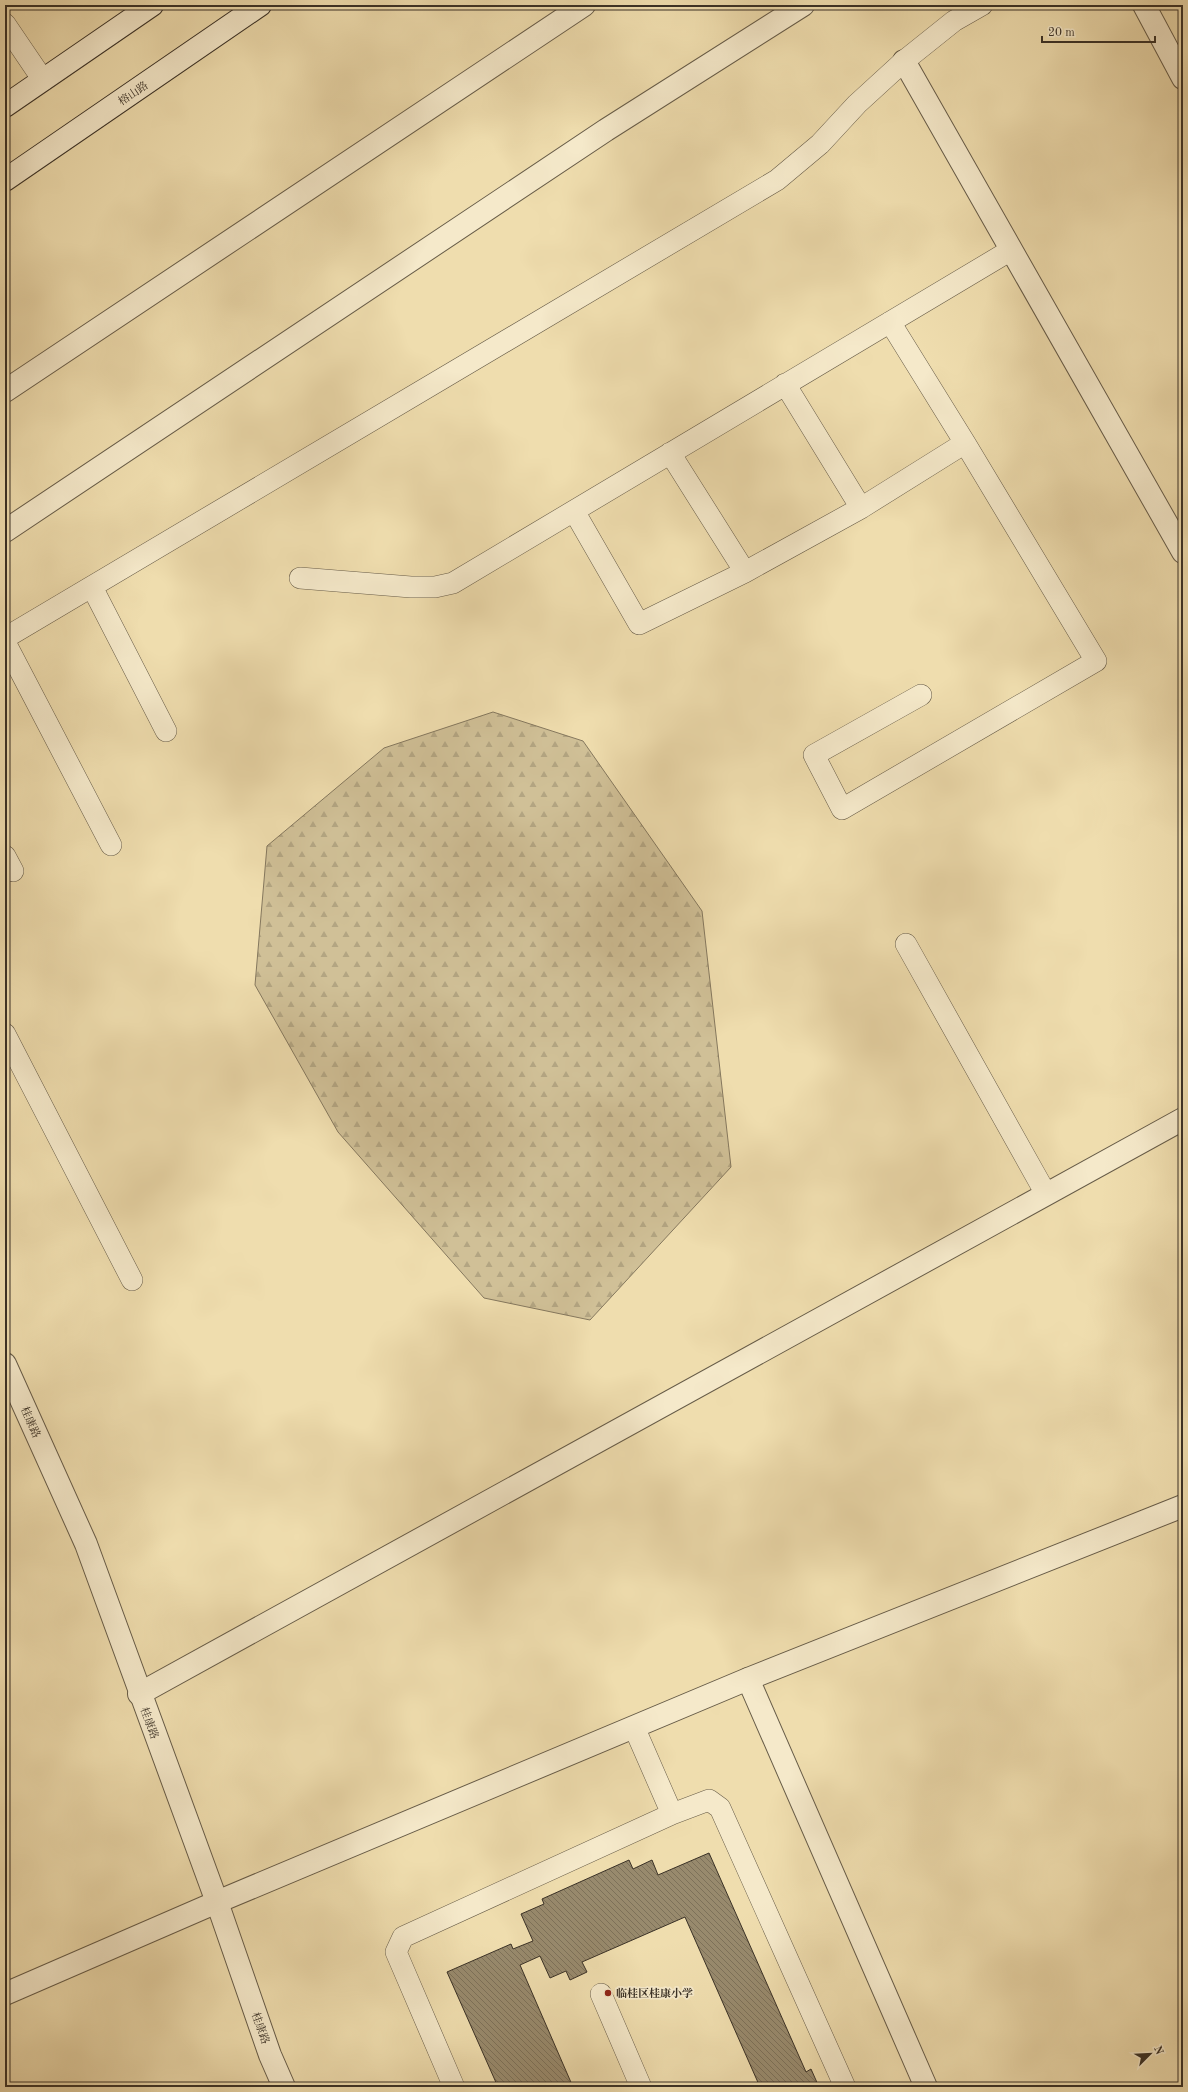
<svg xmlns="http://www.w3.org/2000/svg" width="1188" height="2092" viewBox="0 0 1188 2092" font-family="'Old Standard TT','Noto Serif SC',serif">
	<defs>
		<pattern id="forest-firs" width="22" height="20" patternUnits="userSpaceOnUse"><rect width="22" height="20" fill="#d0c097"/><path d="M5 1l3.5 6h-7zM16 11l3.5 6h-7z" fill="#b3a582"/></pattern>
		<pattern id="building-back-hatch" width="6" height="6" patternUnits="userSpaceOnUse"><rect width="6" height="6" fill="#988a6d"/><path d="M-1 5l2 2M0 0l6 6M5-1l2 2" fill="none" stroke="#7d7159"/></pattern>
	</defs>
	<rect width="100%" height="100%" fill="#efddae"/>
	<filter id="stains"><feTurbulence type="fractalNoise" baseFrequency=".005" numOctaves="4"/><feColorMatrix values="0 0 0 0 .2 0 0 0 0 .09 0 0 0 0 .02 0 0 0 .5 -.17"/></filter>
	<radialGradient id="worn" r=".72"><stop offset=".6" stop-color="#630" stop-opacity="0"/><stop offset="1" stop-color="#630" stop-opacity=".3"/></radialGradient>
	<path fill="url(#forest-firs)" stroke="#85785e" d="M493,712l90,29 119,170 29,256 -141,153 -106,-22 -146,-166 -83,-147 12,-139 117,-98z"/>
	<path fill="url(#building-back-hatch)" stroke="#3a3126" d="M709,1853l97,219 5,-3 8,18h-59l-75,-170 -103,45 5,10 -17,8 -4,-9 -16,7 -10,-22 -20,9 53,122h-75l-51,-115 64,-28 2,5 20,-8 -12,-27 23,-10 -2,-5 87,-39 4,9 19,-9 6,15z"/>
	<g fill="none" stroke-linecap="round" stroke-linejoin="round">
		<g stroke="#675c48" stroke-width="22">
			<path id="service" d="M5,24l38,56
				M890,322l75,121 131,218 -254,148 -28,-54 107,-60
				M785,384l76,124
				M670,453l75,119
				M574,511l65,113 106,-52 116,-64 104,-65
				M300,578l111,9h24l18,-4 558,-333
				M92,587l74,144
				M5,638l772,-458 43,-36 37,-40 47,-43 50,-40 28,-16
				M5,642l106,203
				M5,856l8,15
				M906,944l140,250
				M5,1034l127,246
				M672,1814l37,-14 11,8 125,279
				M601,1994l40,93
				M454,2087l-58,-135 7,-15 269,-123 -38,-87"/>
		</g>
		<g stroke="#675c48" stroke-width="24">
			<path id="pedestrian" d="M5,531l601,-401 197,-125"/>
		</g>
		<g stroke="#675c48" stroke-width="24">
			<path id="minor" d="M1144,5l39,73
				M904,61l279,491
				M5,391l579,-386
				M748,1679l178,408
				M139,1694l1044,-575"/>
		</g>
		<g stroke="#675c48" stroke-width="24">
			<path id="tertiary" d="M5,1364l81,180 131,358 53,153 14,32
				M5,1994l212,-92 531,-223 435,-173"/>
		</g>
		<g stroke="#3a3126" stroke-width="24">
			<path id="secondary" d="M5,106l147,-101
				M5,180l255,-175"/>
		</g>
		<use href="#service" stroke="#f5e9ca" stroke-width="21"/>
		<use href="#pedestrian" stroke="#f5e9ca" stroke-width="22"/>
		<use href="#minor" stroke="#f5e9ca" stroke-width="22"/>
		<use href="#tertiary" stroke="#f5e9ca" stroke-width="22"/>
		<use href="#secondary" stroke="#f5e9ca" stroke-width="22"/>
	</g>
	<circle fill="#8f2418" stroke="#f5e9ca" stroke-width="1.5" cx="608" cy="1993" r="4"/>
	<g text-anchor="middle" stroke-width="3.5" stroke-linejoin="round" paint-order="stroke">
		<g font-size="11" fill="#3a3126" stroke="#f5e9ca">
			<text transform="translate(133 93) rotate(-34)" y="4">榕山路</text>
			<text transform="translate(31 1422) rotate(66)" y="4">桂康路</text>
			<text transform="translate(150 1723) rotate(70)" y="4">桂康路</text>
			<text transform="translate(261 2028) rotate(71)" y="4">桂康路</text>
		</g>
		<g font-size="11" font-weight="bold" fill="#3a3126" stroke="#f5e9ca" text-anchor="start">
			<text x="616" y="1997">临桂区桂康小学</text>
		</g>
	</g>
	<rect width="1188" height="2092" fill="none" stroke="#efddae" stroke-width="20"/>
	<rect x="6" y="6" width="1176" height="2080" fill="none" stroke="#3a3126" stroke-width="2"/>
	<rect x="10" y="10" width="1168" height="2072" fill="none" stroke="#3a3126"/>
	<g transform="translate(1150 2054) rotate(66)" stroke="#f5e9ca" stroke-width="3" paint-order="stroke">
	<path d="M0-3L7 15L0 10L-7 15Z" fill="#3a3126"/>
	<text y="-6" font-size="11" font-weight="bold" text-anchor="middle" fill="#3a3126">N</text>
	</g>
	<path d="M1042 36v6h113v-6" fill="none" stroke="#3a3126" stroke-width="2"/>
	<text x="1048" y="36" font-size="12" fill="#3a3126" stroke="#f5e9ca" stroke-width="3" paint-order="stroke">20 m</text>
	<rect width="100%" height="100%" filter="url(#stains)"/>
	<rect width="100%" height="100%" fill="url(#worn)"/>
</svg>
